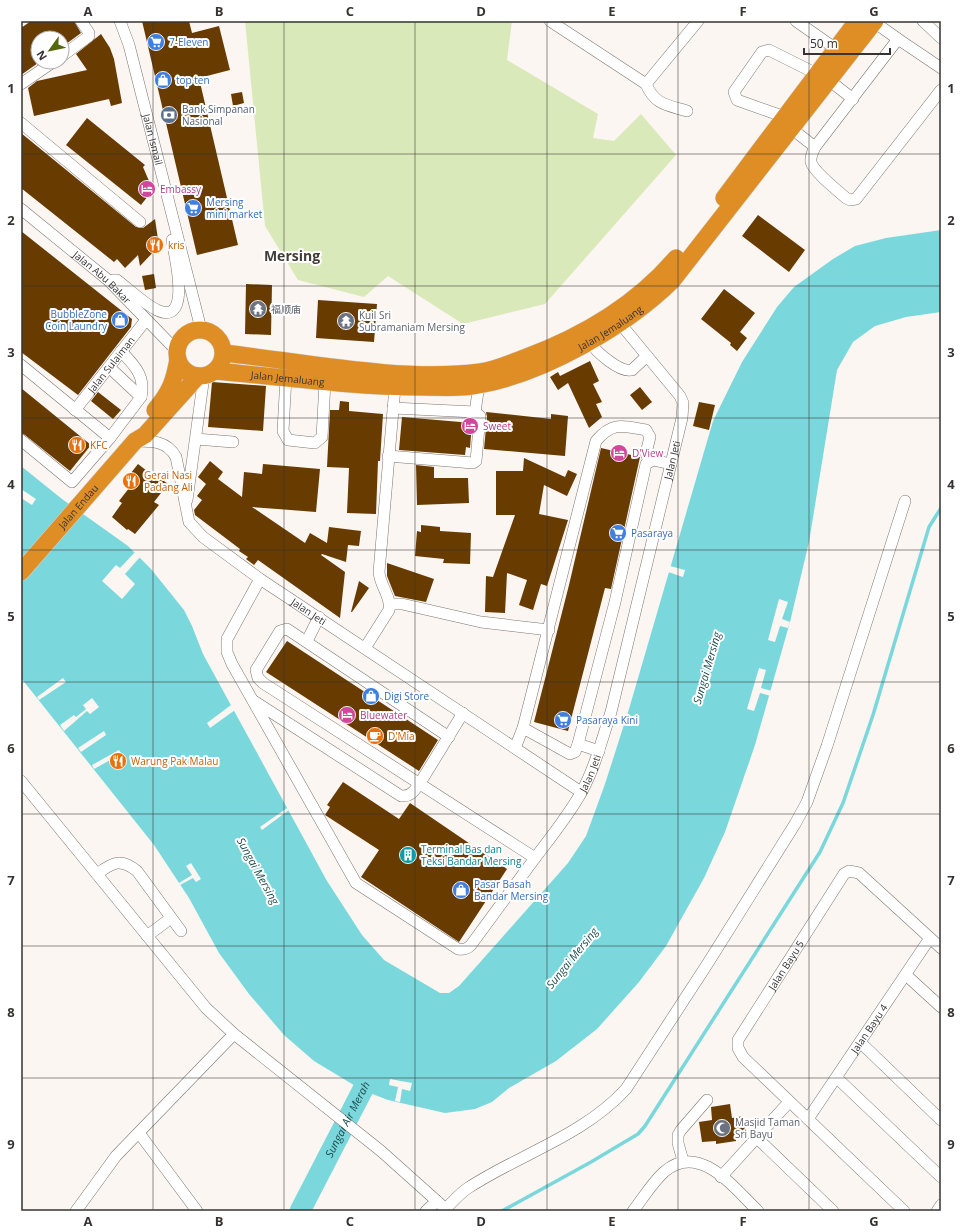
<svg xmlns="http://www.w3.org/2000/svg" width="962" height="1232" viewBox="0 0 962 1232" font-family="'Open Sans','Noto Sans SC',sans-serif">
	<rect width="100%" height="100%" fill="#fbf6f1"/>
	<path fill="#dae9b9" d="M245,21h267l-5,39 91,54 -5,24 21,3 27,-27 35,41 -131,149 -82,20 -75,-48 -24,21 -66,-17 -33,-54z"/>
	<path fill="#7ad8dd" d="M941,230v82l-35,5 -31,9 -22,16 -16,28 -28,172 -19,80 -35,123 -30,87 -21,46 -38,68 -27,36 -42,47 -41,32 -47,27 -17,14 -17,7 -30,4 -57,-13 -26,-10 -48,-29 -30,-26 -35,-41 -30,-41 -30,-55 -35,-53 -133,-167v-212l41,33 66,47 23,23 33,41 8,16 11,28 124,227 35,54 22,25 56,33h9l10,-7 109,-123 18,-27 19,-52 24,-75 84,-288 29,-59 35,-55 17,-20 39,-28 22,-13 31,-8z"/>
	<path fill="#fbf6f1" d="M21,489l15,10 -4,6 -11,-7z
		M136,551l5,5 -16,18 10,10 -13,15 -20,-18 14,-16 4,3z
		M670,566l15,4 -2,7 -15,-5z
		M779,599l9,3 -6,17 8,3 -2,6 -8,-2 -5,16 -7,-2z
		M759,668l7,2 -5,18 11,3 -1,5 -11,-3 -6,18 -7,-2z
		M63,678l3,4 -27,18 -2,-3z
		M92,698l7,9 -9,7 -3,-3 -23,20 -4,-6 14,-10 2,2 10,-8 -3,-4z
		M231,705l4,5 -25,18 -3,-5z
		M104,731l2,4 -25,17 -3,-4z
		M119,750l2,4 -27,15 -2,-4z
		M287,808l2,2 -27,20 -2,-3z
		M191,863l10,16 -5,3 -3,-4 -13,7 -1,-2 13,-8 -6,-9z
		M390,1079l22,4 -2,8 -8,-2 -2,13 -5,-1 3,-14 -9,-2z"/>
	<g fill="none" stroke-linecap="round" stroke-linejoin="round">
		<path stroke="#7ad8dd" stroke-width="3.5" d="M502,1211l89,-49 47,-28 7,-8 175,-274 23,-49 30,-88 56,-188 12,-19"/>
		<path stroke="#7ad8dd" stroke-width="21" id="s1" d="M300,1211l75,-145"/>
	</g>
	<path fill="#683b00" d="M31,21h43l7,12 -19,14v-9h-24v25l-17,12v-47z
		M142,21h47l3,12 27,-7 11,44 -31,8 39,167 -41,10z
		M101,34l9,14 4,11 8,44 -11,3 -2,-7 -75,17 -6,-28 9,-7 50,-11 -11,-16z
		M242,92l2,11 -11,3 -2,-12z
		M87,118l58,47 -2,2 6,14 -8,9 7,6 -7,9 -75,-60z
		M21,133l115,94 7,1 12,-9 4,27 -19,20 -2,-11 -13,13 -8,-9 -3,3 -93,-74z
		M758,215l47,35 -16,22 -47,-36z
		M21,231l111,88 -1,8 -53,68 -57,-43z
		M154,274l2,14 -11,2 -3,-14z
		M246,284l26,1 -1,50 -26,-1z
		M724,289l31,24 -15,19 7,6 -10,13 -7,-6 1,-2 -30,-24z
		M318,300l59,4 -3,38 -58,-4z
		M590,361l9,20 -6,3 9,18 -6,2 6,13 -13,11 -21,-45 -10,7 -8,-13 8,-5 2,4z
		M212,382l54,4 -3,45 -55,-4z
		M640,387l12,15 -10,8 -12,-15z
		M21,388l70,57 -21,26 -45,-36 -4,-2z
		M98,392l23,18 -8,9 -22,-18z
		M340,401l9,1v9l34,3 -3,47h-2l-2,53 -29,-1 2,-45 -22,-1 3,-57h9z
		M699,402l16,3 -6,25 -16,-4z
		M486,412l65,7v-5l17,2 -3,40 -81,-7 3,-32z
		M402,417l70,6 -2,25 -4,-1 -1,8 -66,-5z
		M601,448l39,9 -29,132 -6,-1 -37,143 -34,-9 35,-137z
		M524,458l41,19 3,-7 9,4 -10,22 -23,-11 -5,29 29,6 -21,66 -6,-2 -8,26 -14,-5 8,-25 -20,-7 -2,40 -20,-1 1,-36 7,1 22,-62h-19v-44h27z
		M210,461l13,11 -5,7 24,18 2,-25 18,2 1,-10 57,5 -4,43 -64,-5 53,36 5,-10 17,10 2,-16 32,4 -2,15 -11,-1 -2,17 -24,-8 -1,1 24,17 -5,46 -82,-58 -4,5 -8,-6 2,-2 -9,-6 1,-2 -45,-34 -1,-5 8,-10 -5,-4 9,-12 -8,-7z
		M138,464l9,7 1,-2 20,15 -14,18 5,3 -24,29 -7,-5 -1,1 -15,-13 10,-14 -3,-2 14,-18 -6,-5z
		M416,465l18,2v11h34l1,25 -52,2z
		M421,525l19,2v4l31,2 -1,31 -27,-1 1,-4 -29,-3 2,-25 4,1z
		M387,563l47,16 -8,23 -31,-6 -8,-20z
		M359,581l10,7 -17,24h-1z
		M287,641l151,99 -19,31 -153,-99z
		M343,782l56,37 11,-16 97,66 -48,73 -98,-65 18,-27 -54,-35 5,-8 -3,-2z
		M730,1104l2,14 11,-2 3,17 -10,2v6l-20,3v-3l-14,1 -3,-20 13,-2 -1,-13z"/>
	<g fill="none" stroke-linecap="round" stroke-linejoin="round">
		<g stroke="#7c7773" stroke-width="12">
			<g id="minor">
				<path id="s2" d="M120,21l9,24 72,284"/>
				<path d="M550,21l96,63c9,21 21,21 41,27"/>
				<path d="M796,21l40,28"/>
				<path d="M923,21l18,17"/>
				<path d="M874,22l24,17 -83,108c-2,5 -5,9 -4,15 2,9 27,29 35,36l4,2 6,-1 85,-109"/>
				<path d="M898,39l43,29"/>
				<path d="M62,56l27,-20v-3l-8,-12"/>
				<path d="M830,81l23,18"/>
				<path d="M21,84l32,-22"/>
				<path d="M646,84l52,-63"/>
				<path d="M785,117l-48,-17 -3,-8 28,-40 7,-2 48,24"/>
				<path d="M21,123l119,99"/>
				<path d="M792,129l23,18"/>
				<path id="s3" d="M21,209l87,71 69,71"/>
				<path d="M112,280h5c13,10 26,23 40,30 36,17 17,-57 15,-70"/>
				<path d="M590,342c6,10 30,31 42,28l15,-14"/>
				<path d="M121,351c13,14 25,25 20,46"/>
				<path d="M21,365l89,73"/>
				<path d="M286,377l-3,54 5,9 27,3 7,-6 3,-55"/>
				<path d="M393,408l82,4"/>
				<path id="s4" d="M75,410l71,-90"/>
				<path d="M475,412l4,-27"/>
				<path d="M196,439l37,3"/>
				<path d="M21,440l51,42 38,-44 31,-41 -32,-30"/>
				<path id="s5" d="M136,441c17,0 31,0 40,16l13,65 14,15 57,42 321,213"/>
				<path d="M388,456l85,7 3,-2 4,-45 -5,-4"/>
				<path d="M187,500l17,-124"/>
				<path d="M260,579l-33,60v13l5,12 124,219 102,66c6,1 9,0 13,-4l64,-87"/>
				<path d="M390,604h12l79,18 68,8"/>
				<path d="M307,641l12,-24"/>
				<path d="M365,648l24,-38c3,-12 -9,-24 -10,-38l16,-185"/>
				<path d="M254,701l147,95c10,1 14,-6 19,-13l43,-70"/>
				<path d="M523,728l47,26 5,-2 3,-8"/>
				<path id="s6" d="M449,737l-162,-108 -7,2 -24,39 2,8 5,5 272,175c16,-21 33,-42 46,-65 14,-25 21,-54 30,-81l71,-294 1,-15 -3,-7 -61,-74"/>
				<path d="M515,748l8,-20 73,-287c17,-20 27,-15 50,-11l4,7 -4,16 3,8"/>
				<path d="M599,751l-21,-7 37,-142 31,-138 7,-4 18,4"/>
				<path d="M21,781l185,227 28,26 147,117 67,60"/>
				<path d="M97,874c16,-12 24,-16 40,-3l44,60"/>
				<path d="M147,936l24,-18"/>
				<path d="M906,975l35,32"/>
				<path d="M861,1043l80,77"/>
				<path d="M837,1078l104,99"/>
				<path id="s7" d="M808,1119l122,-181"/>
				<path d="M139,1133l58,78"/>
				<path d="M757,1138l76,73"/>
				<path d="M683,1161l-5,-18v-8l3,-5 26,-30"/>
				<path d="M721,1177l68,-75"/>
				<path d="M445,1209c8,-7 15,-16 23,-21 52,-34 115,-52 158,-99l82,-126 87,-139 12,-22 20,-56 78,-245"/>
				<path d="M76,1211l40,-55 118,-122"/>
				<path d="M426,1211l11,-10"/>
				<path d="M633,1211c10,-13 19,-28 31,-39 35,-31 70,16 94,39"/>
				<path id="s8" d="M904,1211l-161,-154 -5,-9v-8l106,-166 5,-3 10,2 82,75"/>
				<path d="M937,1211l4,-6"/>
			</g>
		</g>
		<g stroke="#d3d2d2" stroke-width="18">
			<g id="highway">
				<path d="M724,198l133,-177"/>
				<circle cx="200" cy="353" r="23"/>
				<path d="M224,353c80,9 177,29 256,19 15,-2 30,-9 44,-14 57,-21 112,-53 152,-100"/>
				<path id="s9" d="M215,371c69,6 137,16 206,16 19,0 39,2 58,-2 65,-12 146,-58 193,-104l203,-260"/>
				<path d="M155,410c15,-18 19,-28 23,-51"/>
				<path id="s10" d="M21,572l114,-131 10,-6 53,-59"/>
			</g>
		</g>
		<use href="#minor" stroke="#fff" stroke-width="11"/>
		<use href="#highway" stroke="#df8e26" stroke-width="17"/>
	</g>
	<path fill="none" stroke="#363332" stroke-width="1" stroke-opacity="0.55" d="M153,21v1190M284,21v1190M415,21v1190M547,21v1190M678,21v1190M809,21v1190M21,154h920M21,286h920M21,418h920M21,550h920M21,682h920M21,814h920M21,946h920M21,1078h920"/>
	<defs>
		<g id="supermarket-disc" transform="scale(0.9)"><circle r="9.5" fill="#3f7fe0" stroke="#fff"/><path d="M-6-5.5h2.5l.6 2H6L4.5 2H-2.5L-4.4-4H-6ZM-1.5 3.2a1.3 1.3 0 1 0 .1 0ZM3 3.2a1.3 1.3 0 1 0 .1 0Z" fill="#fff"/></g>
		<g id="shop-disc" transform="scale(0.9)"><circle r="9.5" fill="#3f7fe0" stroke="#fff"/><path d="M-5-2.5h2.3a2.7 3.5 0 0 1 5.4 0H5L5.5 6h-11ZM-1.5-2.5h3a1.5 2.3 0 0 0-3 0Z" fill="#fff"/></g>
		<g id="bank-disc" transform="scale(0.9)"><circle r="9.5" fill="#5c6f8a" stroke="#fff"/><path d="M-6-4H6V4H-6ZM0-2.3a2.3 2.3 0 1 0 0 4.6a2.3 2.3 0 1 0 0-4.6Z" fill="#fff"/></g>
		<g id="hotel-disc" transform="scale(0.9)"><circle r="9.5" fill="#d1479c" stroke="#fff"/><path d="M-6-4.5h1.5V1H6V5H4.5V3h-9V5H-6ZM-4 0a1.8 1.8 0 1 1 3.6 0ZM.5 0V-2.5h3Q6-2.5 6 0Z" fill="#fff"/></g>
		<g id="restaurant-disc" transform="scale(0.9)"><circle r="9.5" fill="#e8710a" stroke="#fff"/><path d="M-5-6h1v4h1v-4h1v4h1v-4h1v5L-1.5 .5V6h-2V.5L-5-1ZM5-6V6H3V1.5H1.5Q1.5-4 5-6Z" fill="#fff"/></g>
		<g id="temple-disc" transform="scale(0.9)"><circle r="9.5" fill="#6b7280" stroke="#fff"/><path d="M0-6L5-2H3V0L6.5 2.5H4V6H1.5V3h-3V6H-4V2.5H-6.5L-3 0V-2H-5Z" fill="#fff"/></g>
		<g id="cafe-disc" transform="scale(0.9)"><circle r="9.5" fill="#e8710a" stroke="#fff"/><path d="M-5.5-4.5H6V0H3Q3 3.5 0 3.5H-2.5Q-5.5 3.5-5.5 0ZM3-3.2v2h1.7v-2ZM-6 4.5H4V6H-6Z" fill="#fff"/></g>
		<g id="building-disc" transform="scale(0.9)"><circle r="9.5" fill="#0f9aa8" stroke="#fff"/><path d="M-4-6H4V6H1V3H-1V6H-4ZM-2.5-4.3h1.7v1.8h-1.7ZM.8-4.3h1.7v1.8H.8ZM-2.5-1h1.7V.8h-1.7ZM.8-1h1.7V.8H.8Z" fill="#fff"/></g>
		<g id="mosque-disc" transform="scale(0.9)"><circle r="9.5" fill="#6b7280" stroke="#fff"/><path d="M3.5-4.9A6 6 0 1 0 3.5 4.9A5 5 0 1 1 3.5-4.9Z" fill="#fff"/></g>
	</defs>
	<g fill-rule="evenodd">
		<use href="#supermarket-disc" x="156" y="42"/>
		<use href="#shop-disc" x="163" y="80"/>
		<use href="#bank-disc" x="169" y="115"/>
		<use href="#hotel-disc" x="147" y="189"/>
		<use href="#supermarket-disc" x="193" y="208"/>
		<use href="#restaurant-disc" x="155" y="245"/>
		<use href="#temple-disc" x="258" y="309"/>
		<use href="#shop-disc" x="120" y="320"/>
		<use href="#temple-disc" x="346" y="321"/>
		<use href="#hotel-disc" x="470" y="426"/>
		<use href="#restaurant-disc" x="77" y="445"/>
		<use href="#hotel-disc" x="619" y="453"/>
		<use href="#restaurant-disc" x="131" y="481"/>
		<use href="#supermarket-disc" x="618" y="533"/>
		<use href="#shop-disc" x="371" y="696"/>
		<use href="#hotel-disc" x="347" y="715"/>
		<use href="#supermarket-disc" x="563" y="720"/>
		<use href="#cafe-disc" x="375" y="736"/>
		<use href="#restaurant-disc" x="118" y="761"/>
		<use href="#building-disc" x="408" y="855"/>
		<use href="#shop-disc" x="461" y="890"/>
		<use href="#mosque-disc" x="722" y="1128"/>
	</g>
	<g text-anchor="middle" stroke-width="4" stroke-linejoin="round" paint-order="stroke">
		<g font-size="10" fill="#366cbe" stroke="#fff" text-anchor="start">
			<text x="169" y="46">7-Eleven</text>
			<text x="176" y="84">top ten</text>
			<text x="206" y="206">Mersing<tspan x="206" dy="12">mini market</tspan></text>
			<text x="107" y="318" text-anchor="end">BubbleZone<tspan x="107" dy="12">Coin Laundry</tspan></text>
			<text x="631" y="537">Pasaraya</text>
			<text x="384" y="700">Digi Store</text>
			<text x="576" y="724">Pasaraya Kini</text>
			<text x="474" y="888">Pasar Basah<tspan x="474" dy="12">Bandar Mersing</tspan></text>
		</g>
		<g font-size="10" fill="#4e5e75" stroke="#fff" text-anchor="start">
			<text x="182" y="113">Bank Simpanan<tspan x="182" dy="12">Nasional</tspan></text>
		</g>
		<g font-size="10" fill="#363332" stroke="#fff">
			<text dy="4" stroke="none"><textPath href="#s2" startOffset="123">Jalan Ismail</textPath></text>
			<text dy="4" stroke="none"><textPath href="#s3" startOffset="106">Jalan Abu Bakar</textPath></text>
			<text dy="4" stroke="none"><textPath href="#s9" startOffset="409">Jalan Jemaluang</textPath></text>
			<text dy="4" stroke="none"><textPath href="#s4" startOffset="58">Jalan Sulaiman</textPath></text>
			<text dy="4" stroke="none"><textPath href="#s9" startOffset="73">Jalan Jemaluang</textPath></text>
			<text dy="4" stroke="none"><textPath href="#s6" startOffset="1012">Jalan Jeti</textPath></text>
			<text dy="4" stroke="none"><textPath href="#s10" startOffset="87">Jalan Endau</textPath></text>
			<text dy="4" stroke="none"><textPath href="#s5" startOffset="262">Jalan Jeti</textPath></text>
			<text dy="4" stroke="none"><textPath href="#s6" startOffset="688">Jalan Jeti</textPath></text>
			<text dy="4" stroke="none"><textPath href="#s8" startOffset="330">Jalan Bayu 5</textPath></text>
			<text dy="4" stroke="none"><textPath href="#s7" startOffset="109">Jalan Bayu 4</textPath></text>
		</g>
		<g font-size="10" fill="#b23c85" stroke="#fff" text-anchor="start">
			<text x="160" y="193">Embassy</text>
			<text x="483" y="430">Sweet</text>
			<text x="632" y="457">D'View</text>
			<text x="360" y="719">Bluewater</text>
		</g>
		<g font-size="10" fill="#c56008" stroke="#fff" text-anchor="start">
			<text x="168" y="249">kris</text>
			<text x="90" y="449">KFC</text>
			<text x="144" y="479">Gerai Nasi<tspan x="144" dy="12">Padang Ali</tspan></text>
			<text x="388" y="740">D'Mia</text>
			<text x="131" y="765">Warung Pak Malau</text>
		</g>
		<g font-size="10" fill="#5b616d" stroke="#fff" text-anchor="start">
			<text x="271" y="313">福顺庙</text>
			<text x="359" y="319">Kuil Sri<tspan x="359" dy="12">Subramaniam Mersing</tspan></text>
			<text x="735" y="1126">Masjid Taman<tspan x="735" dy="12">Sri Bayu</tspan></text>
		</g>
		<g font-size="10" fill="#0d838f" stroke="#fff" text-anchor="start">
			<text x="421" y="853">Terminal Bas dan<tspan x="421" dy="12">Teksi Bandar Mersing</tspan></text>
		</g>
		<g font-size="11" font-style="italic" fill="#1e4a4c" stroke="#fff">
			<text transform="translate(707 668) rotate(-74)" y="4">Sungai Mersing</text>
			<text transform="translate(258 871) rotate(61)" y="4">Sungai Mersing</text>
			<text transform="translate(572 958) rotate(-51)" y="4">Sungai Mersing</text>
			<text dy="4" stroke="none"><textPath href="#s1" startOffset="103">Sungai Air Merah</textPath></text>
		</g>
		<g font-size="14" font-weight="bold" fill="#413c38" stroke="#fff">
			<text x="292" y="261">Mersing</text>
		</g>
	</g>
	<rect width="962" height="1232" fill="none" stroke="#ffffff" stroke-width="44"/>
	<g transform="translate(50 50) rotate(237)"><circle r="19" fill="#ffffff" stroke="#afadad"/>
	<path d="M0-3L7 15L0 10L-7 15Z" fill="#556610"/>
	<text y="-6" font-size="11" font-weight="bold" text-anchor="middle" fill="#363332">N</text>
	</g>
	<path d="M804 48v6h86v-6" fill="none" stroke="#363332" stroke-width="2"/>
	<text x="810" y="48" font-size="12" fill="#363332" stroke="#ffffff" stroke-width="3" paint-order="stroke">50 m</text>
	<rect x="22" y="22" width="918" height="1188" fill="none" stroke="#363332" stroke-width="1.5"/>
	<g font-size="13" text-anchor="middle" font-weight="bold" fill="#363332">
		<text x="88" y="16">A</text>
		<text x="219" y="16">B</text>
		<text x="350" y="16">C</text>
		<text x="481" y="16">D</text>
		<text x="612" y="16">E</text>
		<text x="743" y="16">F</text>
		<text x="874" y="16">G</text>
		<text x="11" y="93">1</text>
		<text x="951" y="93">1</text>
		<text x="11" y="225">2</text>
		<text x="951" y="225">2</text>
		<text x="11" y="357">3</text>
		<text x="951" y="357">3</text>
		<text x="11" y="489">4</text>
		<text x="951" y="489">4</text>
		<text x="11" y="621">5</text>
		<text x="951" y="621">5</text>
		<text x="11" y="753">6</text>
		<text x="951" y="753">6</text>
		<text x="11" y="885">7</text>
		<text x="951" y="885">7</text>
		<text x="11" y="1017">8</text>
		<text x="951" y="1017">8</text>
		<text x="11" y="1149">9</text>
		<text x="951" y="1149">9</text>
		<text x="88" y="1226">A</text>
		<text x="219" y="1226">B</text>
		<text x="350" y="1226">C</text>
		<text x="481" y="1226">D</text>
		<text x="612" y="1226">E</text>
		<text x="743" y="1226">F</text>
		<text x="874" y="1226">G</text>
	</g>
</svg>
